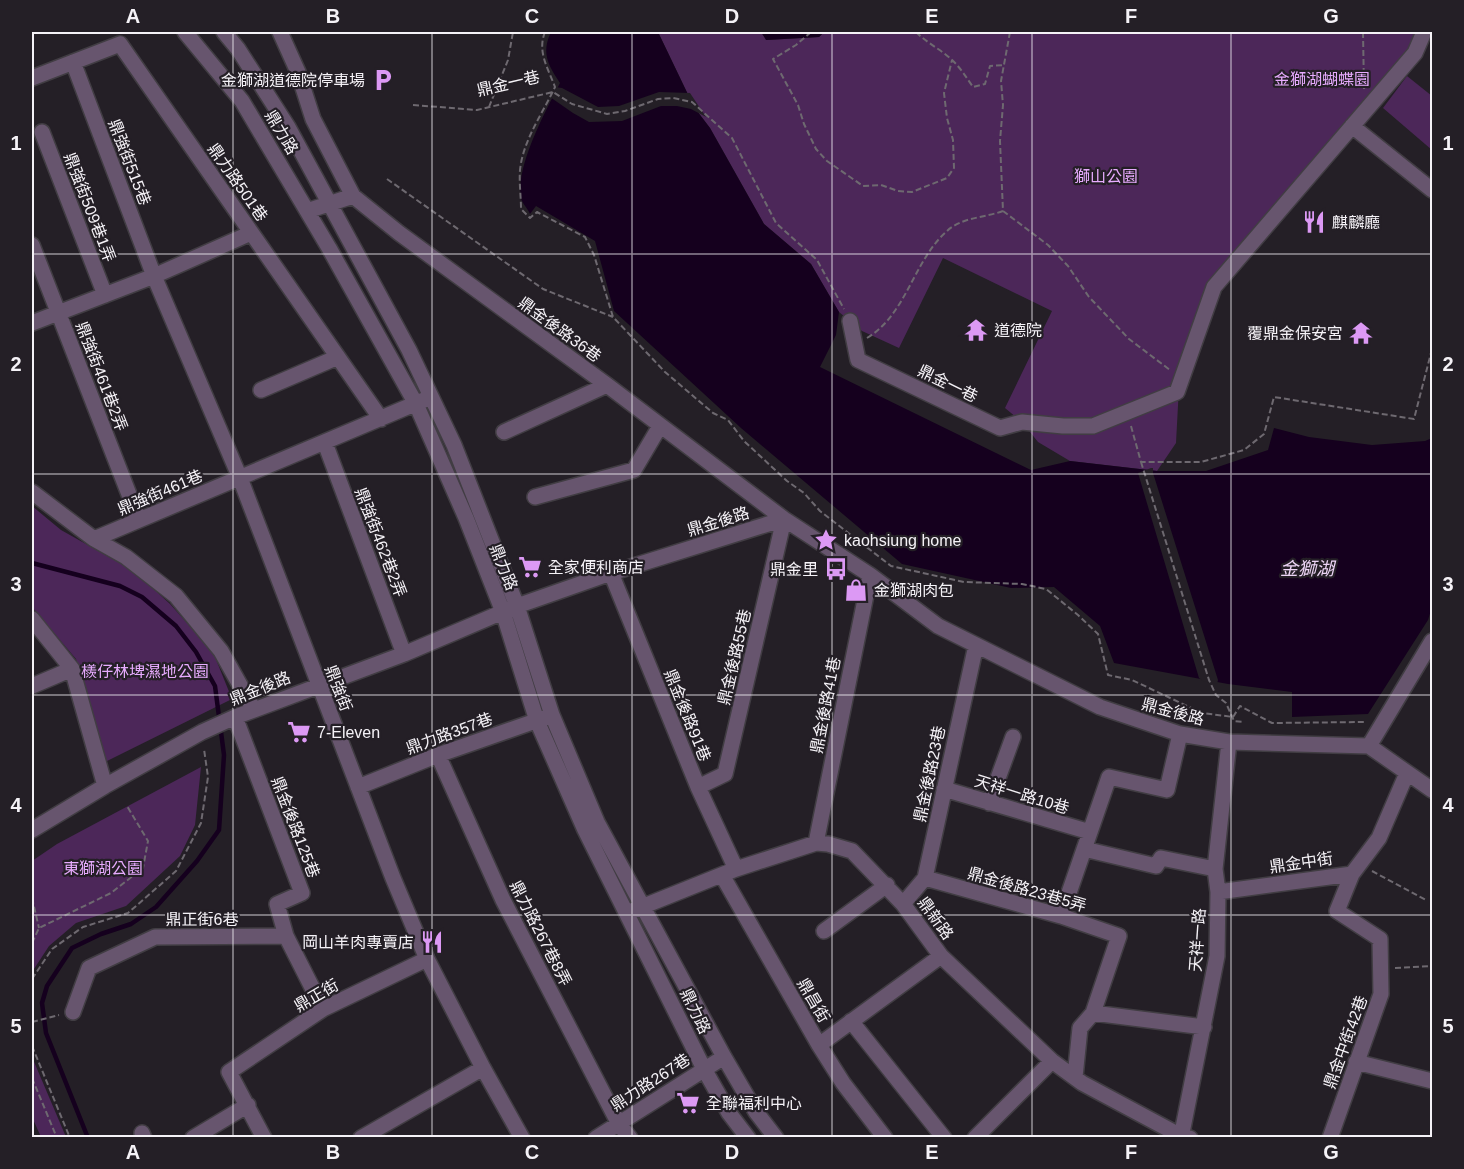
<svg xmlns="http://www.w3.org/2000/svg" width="1464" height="1169" viewBox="0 0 1464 1169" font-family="Helvetica,'Noto Sans TC',sans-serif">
	<rect width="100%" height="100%" fill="#241f26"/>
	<path fill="#4c2759" d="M658,32h103l6,8 52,-3 5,-5h594l-7,19 -90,99 -113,132 -12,41 -16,45 -4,75 -19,28 -87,-10 -32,-19 -16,-20 -17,-14 47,-97 -109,-53 -44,90 -37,-17 -23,-19 -28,-48 -47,-40 -54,-96 -16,-21z
		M1407,76l25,20v54l-49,-42z
		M32,506l29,24 73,41 36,33 43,48 19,47 -127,63 -29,-103 -44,-52z
		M201,767l-6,58 -15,31 -54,50 -50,17 -27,23 -17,26v-111l25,-17z
		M32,1057l34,80h-25l-9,-20z"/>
	<path fill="#15001e" d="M551,32h107l36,75 16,21 54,96 47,40 28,48 -3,23 -16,32 211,103 39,-9 87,10h49l62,-21 6,-22 35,9 63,8 53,-4 7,-3v169l-4,13 -60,94 -76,3v-25l-64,-8 -114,-21 -14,-37 -46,-39 -43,1 -109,-24 -161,-136 -127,-117 -19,-70 -59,-35 -6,8c-2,-5 -8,-11 -9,-16 -6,-31 25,-88 39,-115 -12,-18 -19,-30 -9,-51z
		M761,32h63l-5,5 -53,3z"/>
	<path fill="#241f26" d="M555,87l7,1 36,19 21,-1 40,-14 31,1 16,24 -15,-8 -14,-3h-16l-39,15 -33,1 -16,-9 -23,-16z
		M1151,468h2v5l65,207 -1,4 -14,-3 -4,-3 -61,-205z"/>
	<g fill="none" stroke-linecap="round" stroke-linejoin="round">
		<path stroke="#15001e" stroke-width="4.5" d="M32,563l88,23 22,11 34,29 20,26 19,34 9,69 -5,75 -22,31 -41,46 -25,17 -30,10 -29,14 -25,38 -5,17 4,30 42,105"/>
		<g stroke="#413d43" stroke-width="18">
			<path id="minor" d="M185,32l57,69 87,147 87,156 50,114 37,94 34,109 48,109 119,239 25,44 19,25
				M224,32l14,17 50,78 121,223 45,95 63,161 35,109 45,107 127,235 32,55 20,26
				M280,32l18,40 15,47 40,77
				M73,62l81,214 86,202 153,400 34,81 56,109 39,70
				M32,78l88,-34 261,375
				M1352,126l80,64
				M42,132l63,163
				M307,211l46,-15 46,37 208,152 177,134 86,56 68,51 162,81 80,27 49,8 140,4 63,44
				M32,245l107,275
				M850,321l8,39 142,68 22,-6 41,4h30l84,-34 37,-105 201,-234 9,-21
				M32,323l122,-47 97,-43
				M261,390l77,-33
				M504,432l103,-47
				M325,443l79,211
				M32,492l62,47 32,18 50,39 45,55 33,59
				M535,497l99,-27 26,-44
				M94,539l330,-139
				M611,573l87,214 38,82
				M32,619l40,50 33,117
				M32,686l40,-17
				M235,717l67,176 -25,11 9,32
				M1369,746l63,-105
				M438,755l65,145 116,224 11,14
				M358,787l80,-32 109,-38
				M698,787l27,-13 59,-255
				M944,789l146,43
				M989,803l24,-66
				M32,830l73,-44 97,-54 33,-15 169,-63 113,-48 94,-33 173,-54
				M816,843l54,-268
				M1084,849l72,17 5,-8 54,11
				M722,875l97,170 24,38 42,55
				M925,878l136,38 58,20 -26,77 -13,15 -5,49
				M1218,892l134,-18 27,-36 28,-65
				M903,904l22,-26 51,-233
				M634,910l102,-41 80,-26 12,1 24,7 51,53 38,52 111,105 30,22 99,53 9,2
				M1061,916l48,-139 58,13 13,-56
				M824,931l63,-46
				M73,1012l16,-44 66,-31 131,-1 37,73
				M1093,1013l111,14
				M851,1021l93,117
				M819,1045l122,-89
				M1356,1062l76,19
				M142,1133l2,5
				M193,1138l55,-33
				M264,1138l-35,-66 94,-63 104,-50
				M361,1138l122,-70
				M596,1138l128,-81
				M975,1138l77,-77
				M1181,1138l36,-182 1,-64 -3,-23 14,-127
				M1330,1138l51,-144 -1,-55 -43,-28 15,-37"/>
		</g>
		<path stroke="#6e6970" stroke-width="2" stroke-dasharray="6 3" stroke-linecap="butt" d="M545,32c-8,20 3,36 10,55 -12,26 -32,53 -35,83 -1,13 1,26 1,39l9,9 7,-6 48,25 9,18 19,62 52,55 48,41 15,7 16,21 43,40 17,12 16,18 71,55 73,16 58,2 24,5 32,26 20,19 10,41 24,5 70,33 31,4 7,-11 32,17 94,-1
			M811,32l-15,13 -23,14 25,46 6,19 12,25 11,12 36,25 18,-1 17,6 14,1 35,-14 7,-10 -1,-28 -6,-22 -3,-25 8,-33
			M916,32c11,11 24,17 35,27 9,8 15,18 22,28l12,-3 5,-18 15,-1
			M1010,32l-9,49 2,24 -3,36 3,70 45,34 20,21 21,31 40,42 41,31
			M1363,32l1,57
			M413,105l64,5 76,-18 19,12 35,10 18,-3 33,-12 15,-1 19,4 40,36 44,85 41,37 27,49
			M489,107l19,-47 5,-28
			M387,179l156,110 70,28
			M867,338c40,-24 46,-77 80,-107 15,-14 37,-13 56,-20
			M1131,426l10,36h60l43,-12 20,-16 10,-37 140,22 18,-70
			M1141,462l68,218 7,15 10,8 8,18 10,1
			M1372,871l54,29
			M32,898l7,30
			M32,943l7,-15 72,-35 32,-25 5,-27 -21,-35
			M1395,968l37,-2
			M32,979l20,-30 31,-22 45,-14 48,-42 25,-48 7,-46 -4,-28
			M32,1022l27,-7
			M32,1046l38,92
			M32,1078l25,60"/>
		<use href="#minor" stroke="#67556e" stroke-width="15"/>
	</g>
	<path fill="none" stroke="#f5f2f7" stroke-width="1.5" stroke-opacity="0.55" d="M233,32v1106M432,32v1106M632,32v1106M832,32v1106M1032,32v1106M1231,32v1106M32,254h1400M32,474h1400M32,695h1400M32,915h1400"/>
	<defs>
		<g id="parking-bare" transform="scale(1.8)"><path d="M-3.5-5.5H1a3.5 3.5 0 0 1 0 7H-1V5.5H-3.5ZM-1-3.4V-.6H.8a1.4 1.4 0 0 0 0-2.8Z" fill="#dc99f4" stroke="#241f26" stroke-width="2.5" paint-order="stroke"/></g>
		<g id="restaurant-bare" transform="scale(1.8)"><path d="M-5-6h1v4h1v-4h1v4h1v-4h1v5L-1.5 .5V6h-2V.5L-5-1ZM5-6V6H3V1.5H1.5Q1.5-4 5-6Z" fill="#dc99f4" stroke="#241f26" stroke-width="2.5" paint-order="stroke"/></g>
		<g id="temple-bare" transform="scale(1.8)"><path d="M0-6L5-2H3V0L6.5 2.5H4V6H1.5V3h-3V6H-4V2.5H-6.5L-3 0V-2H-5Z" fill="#dc99f4" stroke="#241f26" stroke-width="2.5" paint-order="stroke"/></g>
		<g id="sight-bare" transform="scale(1.8)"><path d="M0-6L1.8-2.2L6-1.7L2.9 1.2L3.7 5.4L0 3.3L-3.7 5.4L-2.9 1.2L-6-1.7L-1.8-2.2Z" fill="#dc99f4" stroke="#241f26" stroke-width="2.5" paint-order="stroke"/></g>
		<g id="supermarket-bare" transform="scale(1.8)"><path d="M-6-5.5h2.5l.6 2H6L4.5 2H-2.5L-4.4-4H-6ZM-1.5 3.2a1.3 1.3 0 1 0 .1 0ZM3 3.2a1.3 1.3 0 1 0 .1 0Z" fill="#dc99f4" stroke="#241f26" stroke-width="2.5" paint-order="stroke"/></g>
		<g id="bus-bare" transform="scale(1.8)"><path d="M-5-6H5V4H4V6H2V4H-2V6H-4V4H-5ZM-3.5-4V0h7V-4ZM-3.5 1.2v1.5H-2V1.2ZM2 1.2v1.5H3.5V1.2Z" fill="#dc99f4" stroke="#241f26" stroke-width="2.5" paint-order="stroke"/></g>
		<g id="shop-bare" transform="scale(1.8)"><path d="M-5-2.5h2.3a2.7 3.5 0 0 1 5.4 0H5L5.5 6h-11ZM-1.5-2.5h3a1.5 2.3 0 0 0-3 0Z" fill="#dc99f4" stroke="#241f26" stroke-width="2.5" paint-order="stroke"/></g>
	</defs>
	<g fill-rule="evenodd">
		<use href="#parking-bare" x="383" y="80"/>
		<use href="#restaurant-bare" x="1314" y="222"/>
		<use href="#temple-bare" x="976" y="330"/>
		<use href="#temple-bare" x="1361" y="333"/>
		<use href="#sight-bare" x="826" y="540"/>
		<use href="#supermarket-bare" x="530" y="567"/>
		<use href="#bus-bare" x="836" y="569"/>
		<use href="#shop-bare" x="856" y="590"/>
		<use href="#supermarket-bare" x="299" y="732"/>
		<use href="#restaurant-bare" x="432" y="942"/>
		<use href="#supermarket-bare" x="688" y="1103"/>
	</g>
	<g text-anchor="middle" stroke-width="4.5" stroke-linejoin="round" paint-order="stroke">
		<g font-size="16" fill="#e7abfe" stroke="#241f26">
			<text x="1322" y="85">金獅湖蝴蝶園</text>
			<text x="1106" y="182">獅山公園</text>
			<text x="145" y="677">檨仔林埤濕地公園</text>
			<text x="103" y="874">東獅湖公園</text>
		</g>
		<g font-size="16" fill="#f5f2f7" stroke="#241f26" text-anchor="start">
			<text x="365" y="86" text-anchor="end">金獅湖道德院停車場</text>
			<text x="1332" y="228">麒麟廳</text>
			<text x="994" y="336">道德院</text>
			<text x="1343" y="339" text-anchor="end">覆鼎金保安宮</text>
			<text x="844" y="546">kaohsiung home</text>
			<text x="548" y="573">全家便利商店</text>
			<text x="818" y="575" text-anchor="end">鼎金里</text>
			<text x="874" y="596">金獅湖肉包</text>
			<text x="317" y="738">7-Eleven</text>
			<text x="414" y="948" text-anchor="end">岡山羊肉專賣店</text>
			<text x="706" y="1109">全聯福利中心</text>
		</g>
		<g font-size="16" fill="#f5f2f7" stroke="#241f26">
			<text transform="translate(508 83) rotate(-13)" y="6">鼎金一巷</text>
			<text transform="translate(282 132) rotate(59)" y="6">鼎力路</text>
			<text transform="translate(130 162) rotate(69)" y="6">鼎強街515巷</text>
			<text transform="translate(238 182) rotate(55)" y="6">鼎力路501巷</text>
			<text transform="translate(90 207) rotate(69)" y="6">鼎強街509巷1弄</text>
			<text transform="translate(560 329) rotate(36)" y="6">鼎金後路36巷</text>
			<text transform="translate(102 376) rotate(69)" y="6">鼎強街461巷2弄</text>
			<text transform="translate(948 383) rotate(26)" y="6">鼎金一巷</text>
			<text transform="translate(160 492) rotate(-23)" y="6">鼎強街461巷</text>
			<text transform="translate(718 521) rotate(-17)" y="6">鼎金後路</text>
			<text transform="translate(381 542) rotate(69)" y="6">鼎強街462巷2弄</text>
			<text transform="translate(504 567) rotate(68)" y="6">鼎力路</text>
			<text transform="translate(734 657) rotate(-77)" y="6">鼎金後路55巷</text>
			<text transform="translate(260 688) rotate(-22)" y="6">鼎金後路</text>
			<text transform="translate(339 688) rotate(69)" y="6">鼎強街</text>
			<text transform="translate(825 705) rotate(-79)" y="6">鼎金後路41巷</text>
			<text transform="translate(1173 711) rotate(15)" y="6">鼎金後路</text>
			<text transform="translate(688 715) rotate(68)" y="6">鼎金後路91巷</text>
			<text transform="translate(449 733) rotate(-20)" y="6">鼎力路357巷</text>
			<text transform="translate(929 774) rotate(-78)" y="6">鼎金後路23巷</text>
			<text transform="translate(1022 794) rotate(17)" y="6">天祥一路10巷</text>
			<text transform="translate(296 827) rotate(69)" y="6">鼎金後路125巷</text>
			<text transform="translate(1301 862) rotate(-8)" y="6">鼎金中街</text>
			<text transform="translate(1027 889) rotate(16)" y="6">鼎金後路23巷5弄</text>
			<text transform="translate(936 918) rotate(54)" y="6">鼎新路</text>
			<text x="202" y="925">鼎正街6巷</text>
			<text transform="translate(541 933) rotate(63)" y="6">鼎力路267巷8弄</text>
			<text transform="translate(1197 940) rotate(-86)" y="6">天祥一路</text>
			<text transform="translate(316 995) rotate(-30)" y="6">鼎正街</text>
			<text transform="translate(814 1000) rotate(60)" y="6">鼎昌街</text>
			<text transform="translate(696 1011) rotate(64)" y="6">鼎力路</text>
			<text transform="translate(1345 1042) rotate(-70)" y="6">鼎金中街42巷</text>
			<text transform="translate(650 1082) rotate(-33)" y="6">鼎力路267巷</text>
		</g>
		<g font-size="18" font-style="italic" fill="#edd5f6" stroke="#241f26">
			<text x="1307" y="575">金獅湖</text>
		</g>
	</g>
	<rect width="1464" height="1169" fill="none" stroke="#241f26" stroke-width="66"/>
	<rect x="33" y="33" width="1398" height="1103" fill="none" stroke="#f5f2f7" stroke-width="2"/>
	<g font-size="20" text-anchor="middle" font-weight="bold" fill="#f5f2f7">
		<text x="133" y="23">A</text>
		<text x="333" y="23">B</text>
		<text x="532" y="23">C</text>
		<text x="732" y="23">D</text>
		<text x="932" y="23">E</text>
		<text x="1131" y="23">F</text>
		<text x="1331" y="23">G</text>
		<text x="16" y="150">1</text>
		<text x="1448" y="150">1</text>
		<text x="16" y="371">2</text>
		<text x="1448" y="371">2</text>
		<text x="16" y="591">3</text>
		<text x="1448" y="591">3</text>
		<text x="16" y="812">4</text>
		<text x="1448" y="812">4</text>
		<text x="16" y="1033">5</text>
		<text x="1448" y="1033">5</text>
		<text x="133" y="1159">A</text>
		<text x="333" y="1159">B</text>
		<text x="532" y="1159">C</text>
		<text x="732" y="1159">D</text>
		<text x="932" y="1159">E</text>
		<text x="1131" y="1159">F</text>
		<text x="1331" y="1159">G</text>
	</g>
</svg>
